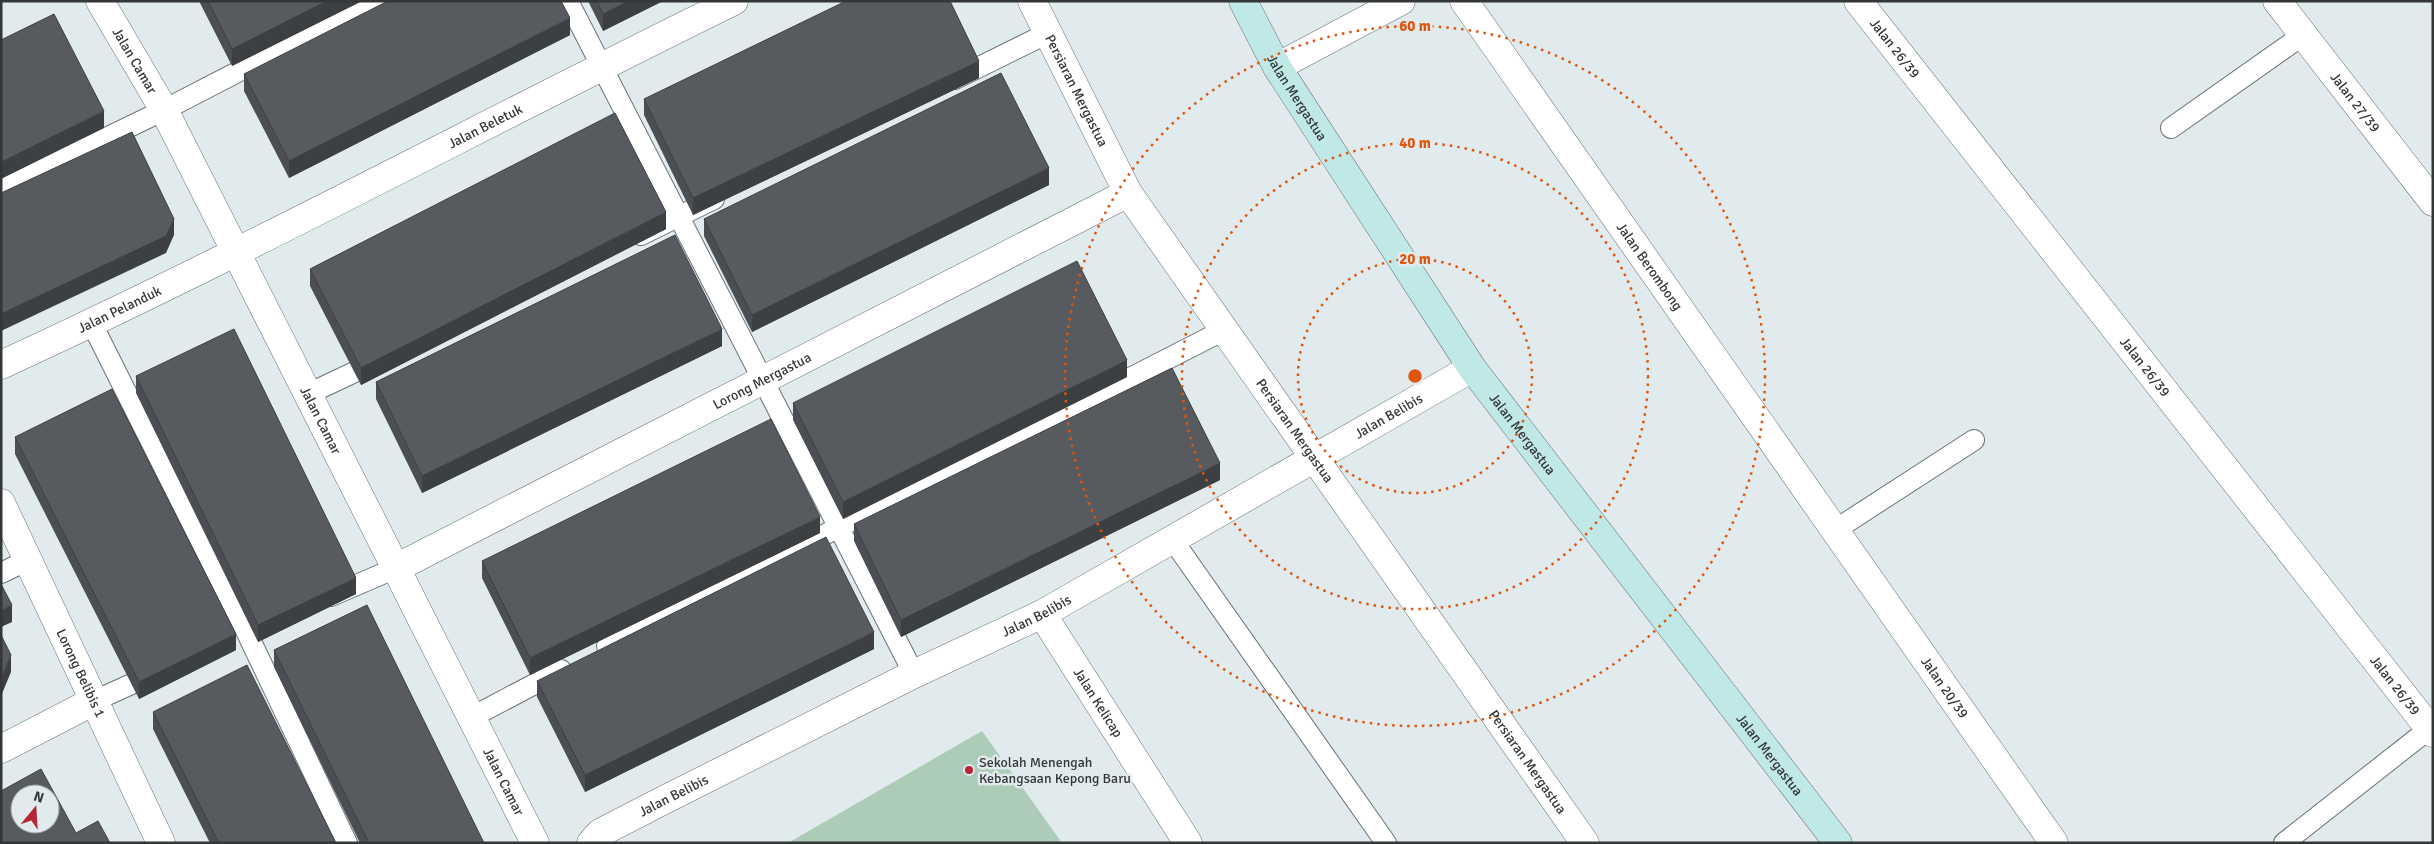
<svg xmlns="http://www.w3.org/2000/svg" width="2434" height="844" viewBox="0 0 2434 844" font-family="Signika,sans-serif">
	<rect width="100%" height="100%" fill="#e1eaec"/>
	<path fill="#acccb7" d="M982,731l80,112h-274z"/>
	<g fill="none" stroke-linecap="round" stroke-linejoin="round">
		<g stroke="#6b7275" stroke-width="22">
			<path id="lane" d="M568,1l346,673
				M955,79l93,-46
				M2171,128l132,-93
				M1,189l163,-79 211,-109
				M641,235l73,-36
				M92,324l155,309 100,210
				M308,394l70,-33
				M1835,530l139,-90
				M1172,539l214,304
				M1,573l27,-13
				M331,596l65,-28
				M607,646l617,-316
				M94,701l62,-28
				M472,717l89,-47
				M2284,843l145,-114"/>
		</g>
		<g stroke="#6b7275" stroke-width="29">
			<g id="street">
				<path id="s1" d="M100,1l64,109 371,733"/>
				<path id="s2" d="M1032,1l96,192 457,650"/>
				<path id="s3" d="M1464,1l590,842"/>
				<path id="s4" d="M1858,1l575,732"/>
				<path id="s5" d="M2277,1l156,201"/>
				<path d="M1277,67l124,-66"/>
				<path id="s6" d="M1,365c248,-114 488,-244 733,-364"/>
				<path id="s7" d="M1,503l160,340"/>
				<path id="s8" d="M396,568l732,-375"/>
				<path id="s9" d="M1042,614l146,229"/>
				<path d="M1,749l93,-48"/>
				<path id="s10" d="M591,843l9,-10 66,-34 248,-125 128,-60 430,-246"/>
			</g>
		</g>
		<g stroke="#6b7275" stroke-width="29">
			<g id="secondary">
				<path id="s11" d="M1243,1l34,66 195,301 366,475"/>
			</g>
		</g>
		<use href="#lane" stroke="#fff" stroke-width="20"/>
		<use href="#street" stroke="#fff" stroke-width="28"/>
		<use href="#secondary" stroke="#c0e8e6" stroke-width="28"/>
	</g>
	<path fill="#4b4e53" d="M199,1h163l-130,65z
		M588,1h75l-60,30z
		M570,35l-281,143 -45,-87v-17z
		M979,78l-286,137 -49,-100v-16z
		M1049,185l-297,147 -48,-96v-17z
		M666,229l-305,156 -51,-99v-17z
		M722,346l-300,147 -46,-94v-17z
		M136,376l220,218 -98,48 -122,-249z
		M1127,377l-284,142 -50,-99v-17z
		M15,437l221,213 -97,49 -124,-245z
		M1220,480l-319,157 -47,-96v-17z
		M820,533l-290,142 -48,-97v-17z
		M874,649l-289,143 -48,-95v-16z
		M274,650l210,193h-124l-86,-176z
		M153,712l183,131h-126l-57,-114z"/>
	<path fill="#3d4043" d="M327,1h35l-130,65v-17z
		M629,1h34l-60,30v-17z
		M570,18v17l-281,143v-17z
		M979,61v17l-286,137v-17z
		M104,111v17l-103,51v-17z
		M1049,168v17l-297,147v-17z
		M666,212v17l-305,156v-17z
		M174,219v16l-8,18 -165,78v-17z
		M722,329v17l-300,147v-17z
		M1127,360v17l-284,142v-17z
		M1220,463v17l-319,157v-17z
		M820,517v16l-290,142v-17z
		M356,578v16l-98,48v-17z
		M12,605v17l-11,5v-16z
		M874,632v17l-289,143v-17z
		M236,634v16l-97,49v-17z
		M11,655v17l-10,24v-17z"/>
	<path fill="#575b60" stroke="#3d4043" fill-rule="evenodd" d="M208,1h119l-95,48z
		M388,1h173l9,17 -281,143 -45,-87z
		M597,1h32l-26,13z
		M846,1h104l29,60 -286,137 -49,-99z
		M54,14l50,97 -103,51v-122z
		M1001,73l48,95 -297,147 -48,-96z
		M615,113l51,99 -305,156 -51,-99z
		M132,132l42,87 -8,17 -165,78v-121z
		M675,235l47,94 -300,147 -46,-94z
		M1077,261l50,99 -284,142 -50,-99z
		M234,329l122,249 -98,47 -122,-249z
		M1172,368l48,95 -319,157 -47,-96z
		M112,389l124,245 -97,48 -124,-245z
		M771,419l49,98 -290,141 -48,-97z
		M826,537l48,95 -289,143 -48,-94z
		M1,584l11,21 -11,6z
		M367,605l117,238h-115l-95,-193z
		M1,635l10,20 -10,24z
		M247,665l89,178h-117l-66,-131z
		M41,769l35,64 22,-12 12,22h-109v-52zM20,794h30v30h-30z"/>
	<g fill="none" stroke="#df570e" stroke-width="2.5" stroke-dasharray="2.5 5">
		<circle cx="1415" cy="376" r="117"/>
		<circle cx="1415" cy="376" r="233"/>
		<circle cx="1415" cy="376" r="350"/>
	</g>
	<circle fill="#b62533" stroke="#e1eaec" stroke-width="2" cx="969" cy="770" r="5"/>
	<g text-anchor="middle" stroke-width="5" stroke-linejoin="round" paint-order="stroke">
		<g font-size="14" fill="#343738" stroke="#e1eaec">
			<text dy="5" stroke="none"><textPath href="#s4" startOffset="60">Jalan 26/39</textPath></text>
			<text dy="5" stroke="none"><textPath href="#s1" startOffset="69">Jalan Camar</textPath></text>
			<text dy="5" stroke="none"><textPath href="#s2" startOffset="100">Persiaran Mergastua</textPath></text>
			<text dy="5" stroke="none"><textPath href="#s11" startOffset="111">Jalan Mergastua</textPath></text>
			<text dy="5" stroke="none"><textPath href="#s5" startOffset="128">Jalan 27/39</textPath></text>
			<text dy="5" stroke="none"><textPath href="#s6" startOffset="540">Jalan Beletuk</textPath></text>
			<text dy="5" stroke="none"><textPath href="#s3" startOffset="324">Jalan Berombong</textPath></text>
			<text dy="5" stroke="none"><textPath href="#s6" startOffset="131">Jalan Pelanduk</textPath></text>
			<text dy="5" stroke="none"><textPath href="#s4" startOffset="465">Jalan 26/39</textPath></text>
			<text dy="5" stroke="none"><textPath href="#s8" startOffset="411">Lorong Mergastua</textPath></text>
			<text dy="5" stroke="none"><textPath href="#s10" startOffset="906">Jalan Belibis</textPath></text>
			<text dy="5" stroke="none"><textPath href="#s1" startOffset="474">Jalan Camar</textPath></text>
			<text dy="5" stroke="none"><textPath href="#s2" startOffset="505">Persiaran Mergastua</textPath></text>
			<text dy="5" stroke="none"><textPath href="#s11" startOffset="516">Jalan Mergastua</textPath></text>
			<text dy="5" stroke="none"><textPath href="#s10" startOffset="501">Jalan Belibis</textPath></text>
			<text dy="5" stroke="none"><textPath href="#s7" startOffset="188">Lorong Belibis 1</textPath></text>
			<text dy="5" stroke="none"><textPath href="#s3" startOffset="838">Jalan 20/39</textPath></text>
			<text dy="5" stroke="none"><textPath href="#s4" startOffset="870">Jalan 26/39</textPath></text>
			<text dy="5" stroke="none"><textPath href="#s9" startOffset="105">Jalan Kelicap</textPath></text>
			<text dy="5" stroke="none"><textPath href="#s11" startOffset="921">Jalan Mergastua</textPath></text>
			<text dy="5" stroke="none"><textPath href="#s2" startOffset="910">Persiaran Mergastua</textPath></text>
			<text dy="5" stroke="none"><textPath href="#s1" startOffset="879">Jalan Camar</textPath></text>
			<text dy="5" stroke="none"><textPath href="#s10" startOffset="96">Jalan Belibis</textPath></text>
		</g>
		<g font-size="14" fill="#343738" stroke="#e1eaec" text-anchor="start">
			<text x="979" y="767">Sekolah Menengah<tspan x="979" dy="16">Kebangsaan Kepong Baru</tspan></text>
		</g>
	</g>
	<circle cx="1415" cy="376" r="8" fill="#df570e" stroke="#e1eaec" stroke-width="2.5"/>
	<g font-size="15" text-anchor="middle" font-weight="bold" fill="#df570e" stroke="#e1eaec" stroke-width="5" stroke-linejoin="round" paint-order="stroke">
		<text x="1415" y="31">60 m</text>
		<text x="1415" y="148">40 m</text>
		<text x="1415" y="264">20 m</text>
	</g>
	<rect width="2434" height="844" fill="none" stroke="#343738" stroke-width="5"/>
	<g transform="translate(35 809) rotate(18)"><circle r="24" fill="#e1eaec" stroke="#9ca2a4"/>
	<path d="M0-4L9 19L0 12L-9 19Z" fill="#b62533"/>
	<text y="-8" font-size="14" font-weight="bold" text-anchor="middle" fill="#343738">N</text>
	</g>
</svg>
